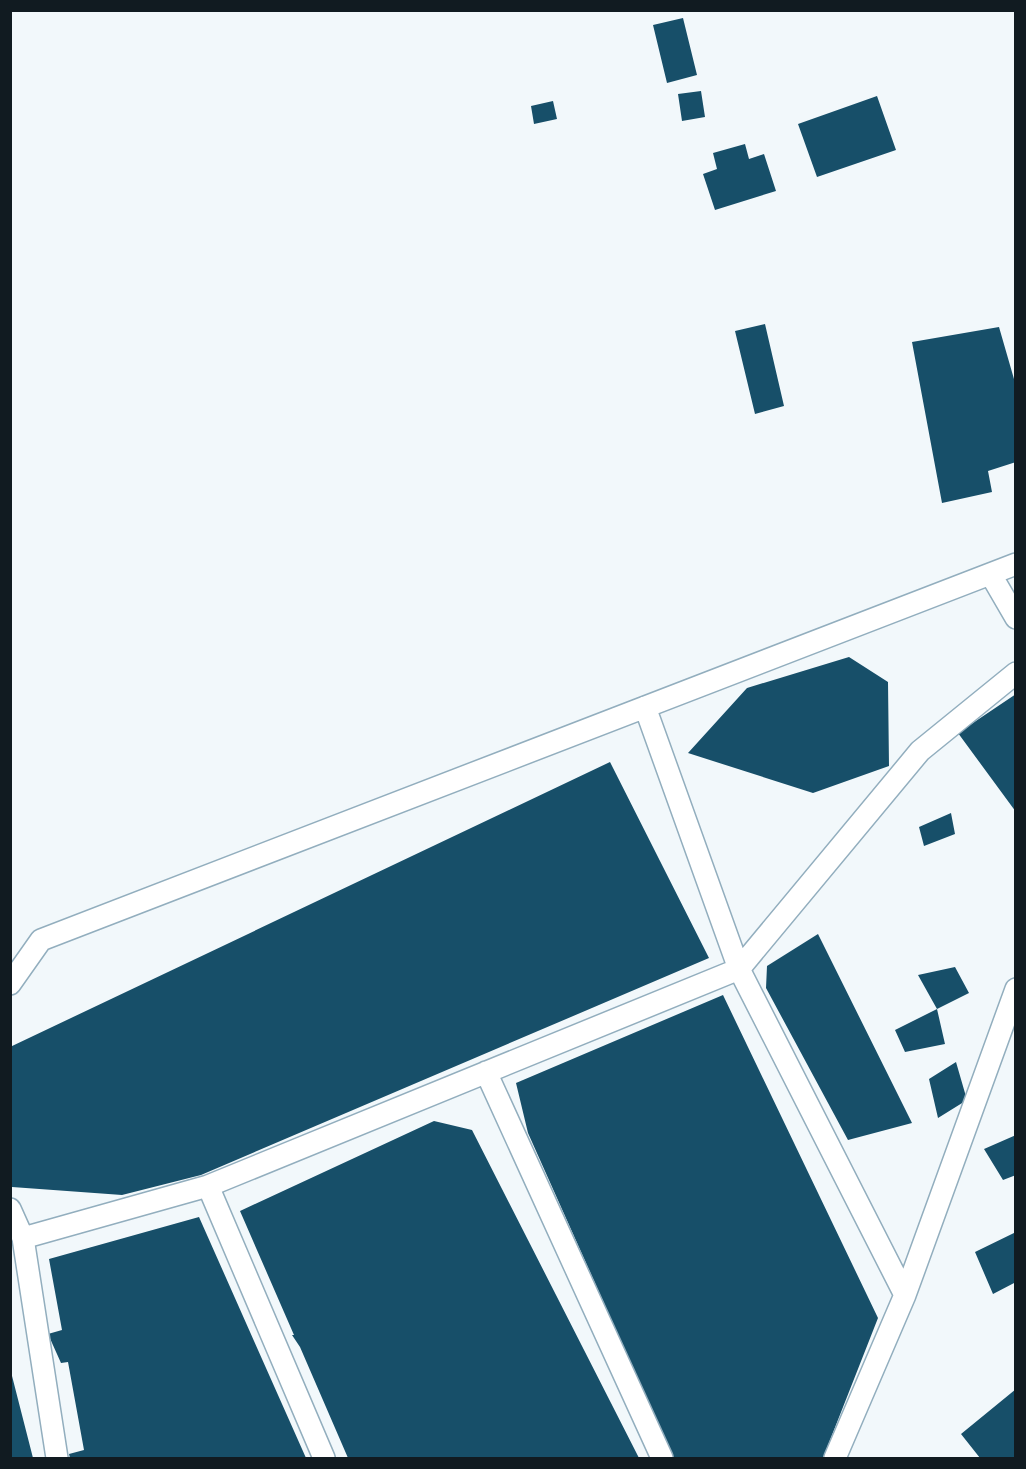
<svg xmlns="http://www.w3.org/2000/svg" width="1026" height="1469" viewBox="0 0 1026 1469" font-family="Roboto,sans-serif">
	<rect width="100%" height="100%" fill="#f2f8fb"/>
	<path fill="#174f69" d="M683,18l14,57 -30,8 -14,-58z
		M701,91l4,26 -23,4 -4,-27z
		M877,96l19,54 -79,27 -19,-53z
		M553,101l4,18 -23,5 -3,-18z
		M745,144l4,15 15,-5 12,37 -61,19 -12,-36 14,-5 -4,-16z
		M765,324l19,82 -29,8 -20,-83z
		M999,327l17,59v76l-28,9 4,21 -50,11 -30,-161z
		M849,657l39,25 1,84 -76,27 -125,-40 59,-65z
		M1016,694v118l-58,-79z
		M610,762l99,196 -508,217 -79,20 -110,-8 -2,-6v-134z
		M951,813l4,21 -31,12 -5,-19z
		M818,934l94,189 -64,17 -82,-152 1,-22z
		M955,967l14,26 -32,16 -19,-34z
		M723,995l155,323 -55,140h-150l-145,-325 -12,-50z
		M937,1009l8,35 -40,8 -10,-22z
		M956,1062l11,38 -29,18 -9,-39z
		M434,1121l38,9 167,328h-291l-48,-111 -8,-12h2l-54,-124z
		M1016,1135v40l-13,5 -19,-31z
		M199,1217l107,241h-236l-1,-4 15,-4 -16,-88 -7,1 -13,-29 14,-4 -13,-71z
		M1016,1232v50l-23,12 -18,-42z
		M10,1372h1l22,86h-23z
		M1016,1389v69h-36l-19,-24z"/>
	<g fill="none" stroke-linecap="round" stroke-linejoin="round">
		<g stroke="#92aebe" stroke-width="24">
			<path id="minor" d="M991,575l25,43
				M645,707l94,262 166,326
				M10,984l31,-44 975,-376
				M486,1072l176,386
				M208,1186l116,272
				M10,1209l13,29 34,220
				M23,1238l185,-52 531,-217 181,-218 96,-78
				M835,1458l70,-163 111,-306"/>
		</g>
		<use href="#minor" stroke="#fff" stroke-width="21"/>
	</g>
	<rect width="1026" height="1469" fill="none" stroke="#111b21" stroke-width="24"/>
</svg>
